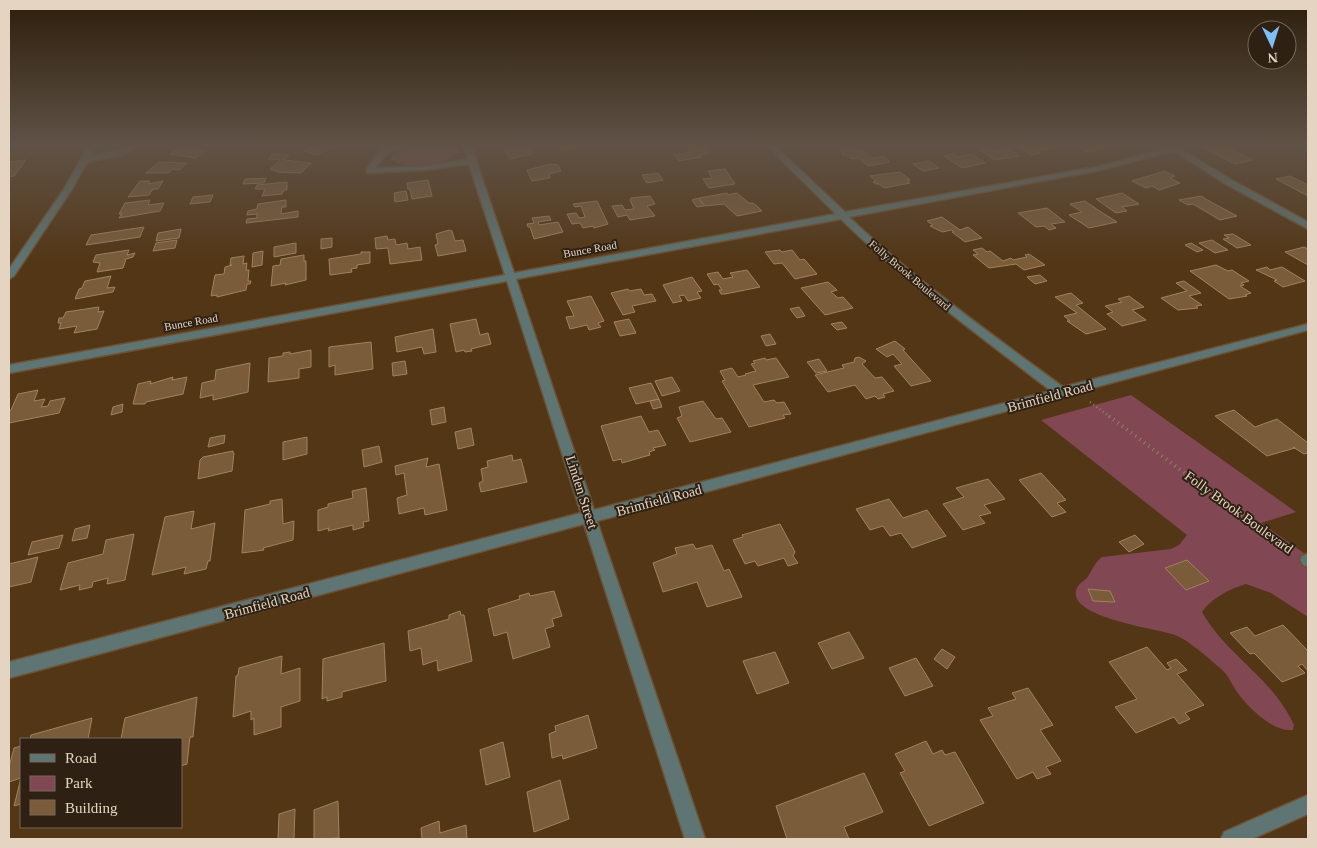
<svg xmlns="http://www.w3.org/2000/svg" width="1317" height="848" viewBox="0 0 1317 848" font-family="Georgia,serif">
	<rect width="100%" height="100%" fill="#523615"/>
	<path fill="#814853" d="M422,145h35l2,5c-8,16 -58,22 -69,8l7,-7z
		M1131,395l165,117 -35,11 47,33v61l-37,-24 -25,-9c-16,5 -35,14 -44,28 24,43 71,66 92,113l-1,5c-19,2 -41,-19 -53,-34 -5,-6 -9,-15 -14,-22 -6,-7 -14,-12 -20,-18 -10,-8 -19,-16 -31,-21 -14,-6 -116,-18 -97,-49 2,-3 6,-5 9,-8 5,-7 7,-15 15,-21l69,-8 8,-4 8,-10 -146,-115z"/>
	<path fill="#7a5c3a" stroke="#a2825f" d="M185,145h10l-3,2 7,1 -3,2 10,1 -10,7 -26,-4z
		M312,145h20l2,1 -17,9 -13,-4 11,-5z
		M518,145l2,3 8,-2 4,8 -22,5 -5,-9z
		M557,145h24l1,1 -20,5z
		M704,145l7,8 -11,2 2,2 -23,4 -5,-6 17,-3 -5,-6z
		M1016,145h33l4,3 -16,3 4,2 -10,2z
		M1079,145h36l-27,7 -12,-6z
		M1212,145h10l30,15 -17,4 -31,-16 10,-2z
		M854,146l6,6 4,-1 10,8v-1l9,-2 7,6 -22,4 -10,-8 -7,1 -5,-4h-3l-2,-2h2l-5,-5z
		M989,148l3,3 16,-3 12,8 -25,4 -15,-10z
		M273,154l16,1 -5,5 27,3 -10,10 -23,-1 -8,-3 10,-9 -12,-1z
		M953,154l4,3 15,-3 13,9 -23,5 -18,-12z
		M26,160l-12,16 -5,1v-15z
		M929,161l10,7 -16,3 -10,-7z
		M159,162l28,1 -8,7 -6,-1 -5,4h-22z
		M551,164l7,1 3,6 -12,3 1,4 -18,3 -5,-11z
		M725,169l10,15 -26,4 -6,-9 9,-1 -4,-7z
		M1165,171l10,5 -5,2 10,5 -21,7 -7,-4 -6,2 -14,-7z
		M900,172l10,8 -3,1 3,2 -26,5 -5,-4h-3l-3,-2 3,-1 -6,-5z
		M658,173l5,7 -16,3 -5,-8z
		M1290,176l18,9v11l-32,-17z
		M266,178l-2,5 -21,1 2,-5z
		M428,180l4,16 -20,3 -2,-10h-2l-1,-6z
		M140,181h10l-2,3 15,-3 -5,8h-5l-4,6 -21,2z
		M287,182v8h-3l-2,4 -20,2 3,-7h-10l2,-4z
		M406,191l2,9 -13,2 -1,-9z
		M727,193l1,2 9,-2 12,10h4l4,3 5,5 -25,5 -13,-12 -19,2 -6,-8z
		M1122,193l17,11 -17,3 5,4 -11,2 -20,-14z
		M213,195l-3,7 -20,2 3,-7z
		M650,196l5,8 -8,2 8,10 -25,4 -3,-5 -9,2 -6,-11 10,-1 3,5 9,-1 -4,-9 1,-2z
		M1201,196l8,5 28,15 -17,4 -27,-16 -5,1 -9,-5z
		M698,198l6,8 -7,1 -5,-7z
		M150,200l-2,5 16,-2 -4,8 -41,7 3,-5 -3,1 6,-11z
		M286,200v7h-4l-1,7 17,-3v6l-52,6 1,-4 10,-1v-4l-10,1 1,-4 9,-2 1,-5z
		M597,201l11,23 -14,4 -1,-2 -10,2 -3,-5 -8,1 -5,-10 9,-1 3,5 6,-1 -4,-11 -6,1 -2,-3z
		M1085,201l13,9 19,12 -28,6 -20,-13 13,-3 -12,-8z
		M1047,208l18,14 -14,2 5,4 -7,2 -5,-4 -8,1 -18,-14z
		M549,216l2,4 -13,2 1,3 19,-3 5,10 -29,7 -4,-12h-2l-1,-3 7,-1 -2,-5z
		M942,217l18,13 8,-3 14,11 -17,4 -13,-10h2l-2,-2 -10,2 -12,-6 3,-1 -6,-4z
		M144,227l-4,10 -54,8 5,-10z
		M181,229l-2,9 -23,3 2,-8z
		M449,230l3,1 3,10 8,-1 3,11 -28,5 -3,-11 3,-1 -2,-10z
		M1233,234l18,11 -14,3 -14,-9 6,-1 -5,-3z
		M387,236l1,4 7,-1 1,6 11,-2 1,6 12,-2 2,13 -32,4 -2,-16 -12,1 -1,-11z
		M332,238v9l-11,2v-10z
		M177,240l-2,8 -22,3 3,-8z
		M1212,240l16,10 -13,3 -16,-10z
		M296,243v10l-22,4v-10z
		M1191,243l12,7 -6,2 -12,-7z
		M1304,247l4,2v16l-23,-13z
		M982,248l5,4 3,-1 13,10 8,-3 2,2 14,-3 -2,-2 4,-1 16,11 -21,5 -8,-6 -27,4 -16,-13 5,-1 -5,-4z
		M129,250l-2,5 8,-2 -2,4 -7,2 -3,9 -26,4 3,-9 -7,-1 3,-7z
		M780,250l2,2 10,-2 8,10 4,-1 13,15 -22,5 -13,-16 -8,1 -9,-12z
		M263,251l-1,14 -10,2 1,-14z
		M361,252h9v11l-13,2v3l-6,1 1,3 -22,3 -1,-16 32,-5z
		M304,255v6h2v19l-21,5 1,-2 -15,3 2,-20 7,-1 1,-6z
		M244,256l-1,8 4,-1 -1,7h3l-1,11h3l-1,3h-3l-1,6 -29,7v-2l-6,1 4,-21 9,-1 1,-7 7,-2h-2l1,-7z
		M1216,265l12,6 4,-1 17,11 -8,2 3,2 -4,1 11,7 -6,2 2,1 -18,3 -39,-28z
		M1267,267l3,3 12,-3 23,14 -22,6 -9,-6 3,-1 -21,-10z
		M747,270l13,17 -35,7h-4l-2,-4h3l-4,-6 -4,1 -7,-11 11,-2 5,7 10,-2 -3,-4z
		M1040,275l7,6 -12,3 -8,-7z
		M111,276l-4,12 8,-1 -2,5 -38,7 4,-10 3,-1 3,-7z
		M692,277l10,14 -5,1 4,6 -13,3 -4,-6 -5,1 3,5 -9,2 -10,-18z
		M1184,281l17,12 -12,3 13,9 -6,1 2,2 -20,2 -17,-12 26,-7 -11,-8z
		M828,282l9,8 -6,2 7,6 5,-1 10,11 -28,7 -24,-27z
		M628,289l1,2 12,-2 3,6 8,-1 4,7 -24,5 3,6 -12,3 -12,-22z
		M1071,293l12,10 -7,2 30,24 -20,5 -19,-13h3l-6,-5 13,-3 -22,-16z
		M591,296l13,25 -6,2 3,4 -12,3 -2,-5 -17,4 -4,-12 8,-1 -7,-15z
		M1129,296l15,11 -12,3 14,10 -24,6 -15,-12 6,-2 -8,-6 17,-4 -4,-3z
		M99,307l-1,5 6,-1 -7,18 -23,4 3,-7 -18,3 2,-6h-3l1,-5h4l3,-6z
		M799,307l6,9 -8,2 -7,-9z
		M476,319l4,16 8,-2 3,11 -20,5 1,2 -7,1 -1,-2 -8,2 -6,-28z
		M629,319l7,14 -16,3 -6,-14z
		M842,322l5,6 -10,2 -6,-6z
		M433,329l3,23 -12,2 -2,-7 -25,5 -2,-15z
		M770,334l6,10 -10,2 -5,-10z
		M895,341l10,8 -2,1 28,31 -20,5 -17,-20 8,-2 -9,-10 -6,3 -11,-8z
		M371,342l2,27 -38,6v-10l-6,2v-20z
		M311,350v17l-12,2v9l-31,4 1,-24 14,-2v-3l7,-1v2z
		M859,357l7,4 -4,3 13,14 7,-1 12,14 -11,3 2,3 -7,2 -3,-3 -9,3 -11,-14 -27,7 -13,-17 29,-7 -2,-3 12,-3 1,-4z
		M765,358l1,2 10,-2 13,19 -36,8 11,17 10,-2 3,3 7,-1 7,12 -8,1 2,3 -36,9 -27,-46 3,-1 -5,-9 12,-3 6,9 8,-2 -1,-1 11,-3 -5,-7 4,-1 -2,-2z
		M819,359l8,12 -11,2 -9,-11z
		M405,361l2,13 -14,2 -1,-13z
		M250,363l-2,29 -35,8v-5l-13,3 2,-15 13,-3 1,-10z
		M173,377l-1,3 15,-3 -4,17 -37,8 -1,2h-12l5,-20 13,-3 -1,3z
		M672,377l8,14 -18,5 -7,-15z
		M651,383l8,16 -23,5 -7,-16z
		M38,390l-4,11 11,-2 -4,8 7,-1 2,-5 15,-3 -6,15 -50,10v-12l2,-1 7,-16z
		M659,399l3,8 -9,2 -3,-8z
		M703,401l13,18 6,-1 9,14 -41,10 -13,-24 5,-2 -3,-9z
		M123,404l-1,8 -11,3 2,-8z
		M444,407l2,15 -14,3 -2,-15z
		M1234,410l21,17 22,-8 31,24v10l-4,1 -11,-7 2,1 -28,8 -52,-40z
		M641,416l8,16 9,-2 8,15 -13,3 2,2 -6,2 1,3 -28,8 -1,-4 -8,2 -12,-35z
		M471,428l3,17 -16,4 -3,-17z
		M225,435l-1,8 -16,4 2,-9z
		M307,437v17l-24,6v-18z
		M379,446l3,16 -18,5 -2,-17z
		M233,451v2h1l-2,18 -34,8 2,-19 3,-3z
		M512,455l1,6 8,-2 6,23 -46,10 -2,-9 4,-2 -2,-12 7,-2 -1,-6z
		M428,458l-2,9 13,-3 8,46 -22,5 -1,-7 -25,6 -2,-16 10,-3 -3,-22 -8,2 -1,-9z
		M1041,473l25,27 -9,3 9,9 -14,5 -33,-37z
		M988,479l17,20 -21,6 7,8 -12,3 6,7 -22,7 -20,-26 21,-7 -8,-9z
		M366,488l3,33 -6,1 1,5 -11,3v-5l-25,6 1,-3 -11,3v-21l10,-3v-3l25,-6 -1,-7z
		M282,499l1,25 11,-3 -1,19 -30,8 1,2 -22,3 3,-43 25,-6v-3z
		M889,499l14,19 24,-8 19,26 -34,12 -11,-15 -11,3 -7,-10 -13,4 -14,-21z
		M194,511l-3,18 24,-6 -5,38h-2l-2,8 -22,5 2,-7 -34,8 13,-58z
		M780,524l15,28 -2,4 5,7 -10,3 -4,-8 -26,8 -3,-5 -10,3 -12,-24 10,-3 -1,-2z
		M90,525l-3,13 -15,3 3,-12z
		M134,534l-9,46 -18,4 1,-6 -15,4 -1,5 -13,3 1,-5 -20,5 8,-27 35,-9 3,-14z
		M63,535l-4,13 -31,7 4,-13z
		M1135,535l9,9 -15,8 -10,-10z
		M693,544l3,5 16,-4 12,26 5,-2 13,28 -35,10 -10,-25 -34,10 -10,-29 24,-9 -2,-6z
		M38,557l-7,25 -22,5v-23z
		M1187,560l22,21 -23,9 -21,-22z
		M1088,589l22,2 5,11 -22,-1z
		M554,591l8,25 -10,3 2,7 -9,3 5,18 -37,12 -6,-27 -13,4 -6,-27 32,-10 -1,-3 10,-3 1,3z
		M460,611l1,4h3l8,46 -34,10 -1,-11 -14,5 -2,-17 -11,3 -2,-20 41,-12v-4z
		M1283,625l25,26v20l-6,-7 -4,2 7,7 -23,9 -28,-29 -4,1 -20,-21 17,-6 8,9z
		M849,632l15,26 -32,11 -14,-26z
		M384,643l2,38 -44,11v5l-15,4v-4l-5,2 1,-40z
		M1147,647l20,23 4,-2 -4,-5 9,-4 11,11 -10,4 27,31 -19,8 5,6 -11,5 -5,-7 -38,16 -21,-26 22,-8 -28,-37z
		M942,649l13,8 -8,12 -13,-10z
		M775,652l14,31 -32,11 -14,-33z
		M282,656l-1,18 19,-6v33l-19,6v20l-27,8v-17l-3,2v-9l-18,6 3,-41 2,-1 1,-7z
		M916,658l17,28 -28,10 -16,-28z
		M1028,688l25,37 -13,5 21,31 -15,6 5,7 -14,5 -4,-7 -16,7 -37,-59 13,-4 -5,-8 28,-9 -4,-6z
		M197,697l-4,40h-3l-3,27 -6,2v-27h-60l4,-21z
		M588,715l9,33 -34,11 -1,-4 -10,3 -3,-24 7,-3 -1,-5z
		M92,718l-4,21h-58l1,-4z
		M926,741l7,13 9,-4 3,5 10,-3 29,51 -55,23 -29,-53 5,-2 -10,-17z
		M503,742l7,35 -24,8 -6,-35z
		M21,746v58l-7,2 7,-28 -12,4v-15l5,-19z
		M864,773l19,39 -39,15 5,12h-62l-11,-33z
		M560,780l9,39 -35,13 -7,-40z
		M338,801l1,37 -25,1v-29z
		M295,809l-1,30h-16l1,-25z
		M439,821l1,12 26,-8 1,14h-45l-1,-11z"/>
	<g fill="none" stroke-linecap="round" stroke-linejoin="round">
		<g stroke="#6c5234" stroke-width="3">
			<path id="minor" d="M89,145h8l-7,11 27,-5 13,-6h11l-19,10 -35,7 -15,27 -58,87 -5,3v-10l55,-80z
				M395,145h10l-21,11 -8,12 50,-2 42,-7 -5,-14h8l43,128 322,-59 -70,-69h8l71,67 256,-46 67,-18 -3,-3h9l56,34 78,43v7l-84,-46 -50,-32 -73,19 -252,47c66,63 141,116 214,170l245,-63v6l-711,191 108,318h-20l-101,-315 -575,154v-16l572,-149 -74,-232 -498,92v-8l496,-90 -36,-111 -43,6 -59,3 -1,-2 12,-19zM841,219c64,63 138,116 210,172l-457,119 -78,-231z
				M1307,554h1v13l-5,-2 -3,-5 2,-4z
				M1308,795v19l-56,25h-31l3,-7z"/>
		</g>
		<path stroke="#947d63" stroke-width="2.5" stroke-dasharray="1 3" stroke-linecap="butt" d="M1090,402l20,15"/>
		<path stroke="#947d63" stroke-width="4" stroke-dasharray="1 4.5" stroke-linecap="butt" d="M1109,416l118,89 65,45"/>
		<use href="#minor" fill="#5e7573" fill-rule="evenodd"/>
	</g>
	<linearGradient id="sky" x2="0" y2="1"><stop stop-color="#2d1e0c"/><stop offset="0.55" stop-color="#605246"/><stop offset="1" stop-color="#605246" stop-opacity="0"/></linearGradient>
	<rect width="1317" height="264" fill="url(#sky)"/>
	<g text-anchor="middle" stroke-width="4" stroke-linejoin="round" paint-order="stroke">
		<g font-size="11" fill="#e5d4c2" stroke="#2e2113">
			<text transform="translate(590 249) rotate(-10)" y="4">Bunce Road</text>
			<text transform="translate(910 275) rotate(40)" y="4">Folly Brook Boulevard</text>
			<text transform="translate(191 322) rotate(-10)" y="4">Bunce Road</text>
		</g>
		<g font-size="14" fill="#e5d4c2" stroke="#2e2113">
			<text transform="translate(1050 396) rotate(-15)" y="5">Brimfield Road</text>
			<text transform="translate(582 492) rotate(72)" y="5">Linden Street</text>
			<text transform="translate(659 500) rotate(-15)" y="5">Brimfield Road</text>
			<text transform="translate(1239 512) rotate(36)" y="5">Folly Brook Boulevard</text>
			<text transform="translate(267 603) rotate(-15)" y="5">Brimfield Road</text>
		</g>
	</g>
	<rect width="1317" height="848" fill="none" stroke="#e5d4c2" stroke-width="20"/>
	<rect x="20" y="738" width="162" height="90" fill="#2e2113" stroke="#776959"/>
	<rect x="30" y="754" width="25" height="8" fill="#5e7573" stroke="#776959"/>
	<text x="65" y="763" font-size="15" fill="#e5d4c2">Road</text>
	<rect x="30" y="776" width="25" height="15" fill="#814853" stroke="#776959"/>
	<text x="65" y="788" font-size="15" fill="#e5d4c2">Park</text>
	<rect x="30" y="800" width="25" height="15" fill="#7a5c3a" stroke="#776959"/>
	<text x="65" y="813" font-size="15" fill="#e5d4c2">Building</text>
	<g transform="translate(1272 45) rotate(176)"><circle r="24" fill="#2e2113" stroke="#776959"/>
	<path d="M0-4L9 19L0 12L-9 19Z" fill="#7fbdf9"/>
	<text y="-8" font-size="14" font-weight="bold" text-anchor="middle" fill="#e5d4c2">N</text>
	</g>
</svg>
